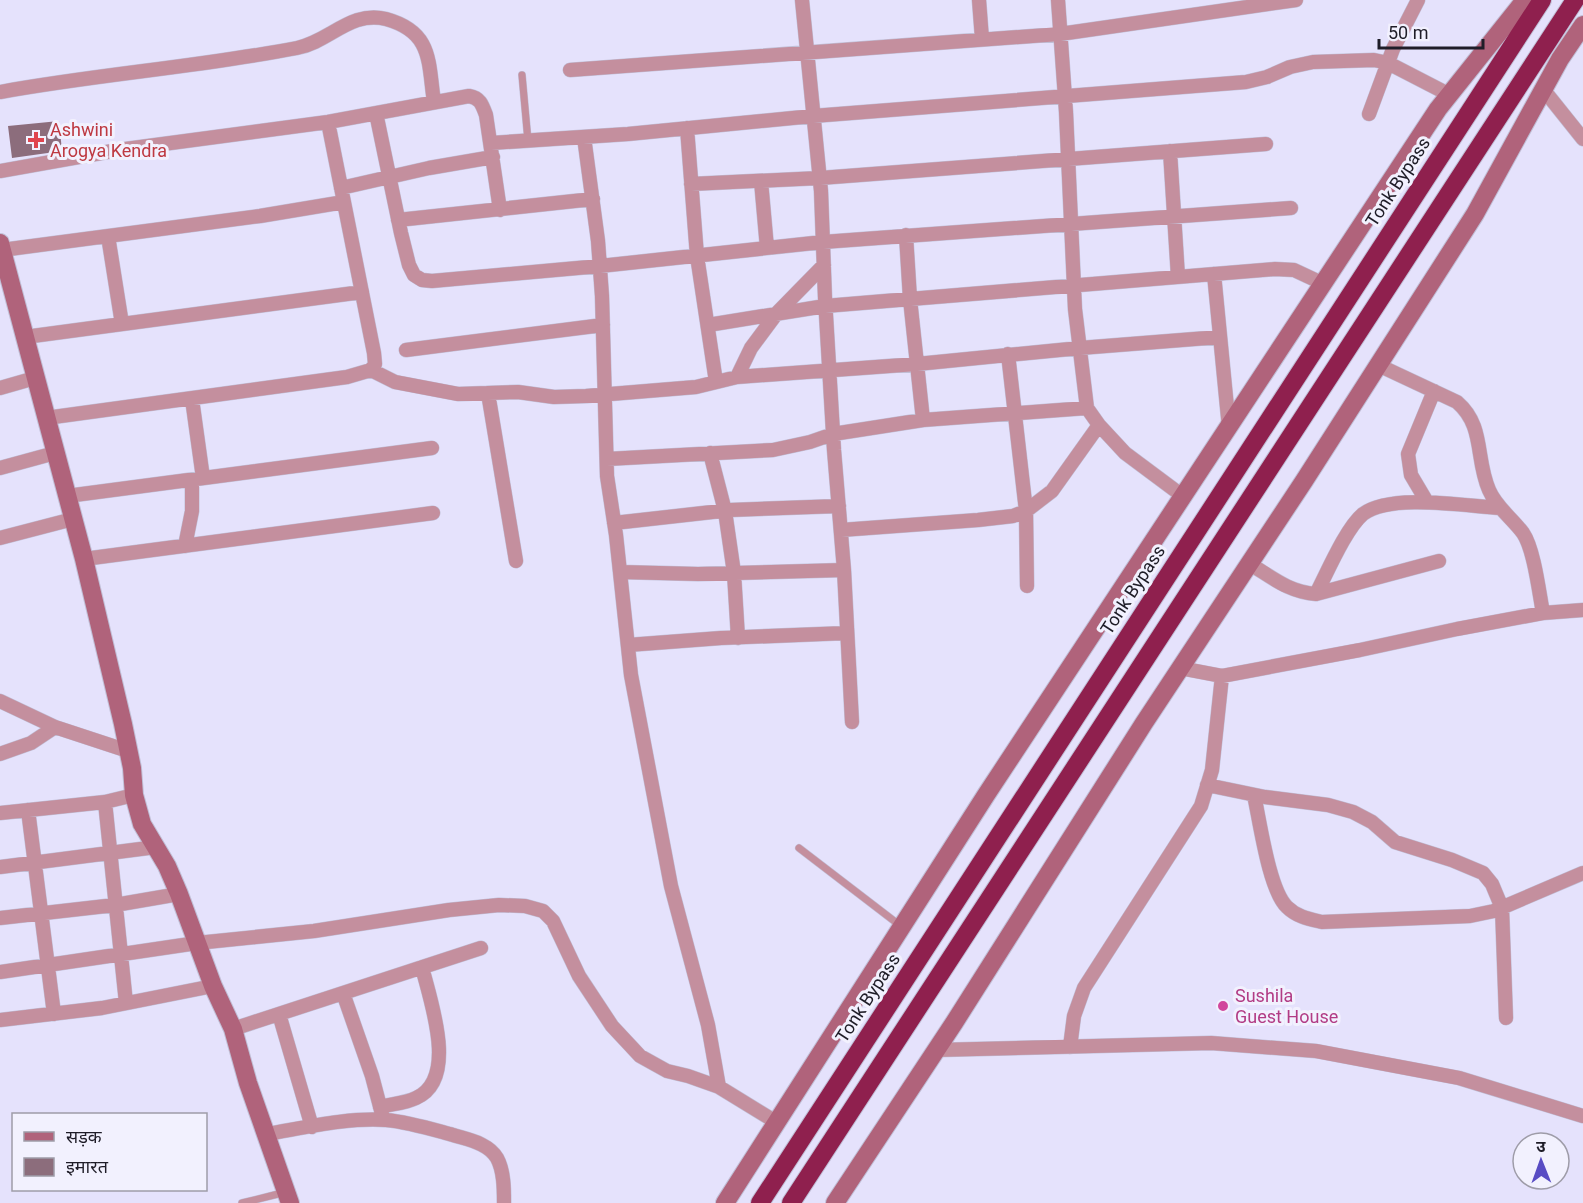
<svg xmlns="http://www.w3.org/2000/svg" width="1583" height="1203" viewBox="0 0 1583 1203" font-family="Roboto,'Noto Sans Devanagari',sans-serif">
	<rect width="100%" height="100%" fill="#e5e2fc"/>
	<path fill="#8c6d7c" d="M59,121l3,30 -50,7 -4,-32z"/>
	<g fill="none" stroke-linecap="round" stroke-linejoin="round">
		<g stroke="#c1bfd6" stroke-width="8">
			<path id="lane" d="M522,75l6,66
				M799,848l103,79
				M242,1203l44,-11"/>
		</g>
		<g stroke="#c1bfd6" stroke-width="15">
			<path id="street" d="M802,0l19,191 4,107 9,152 10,120 8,152
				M979,0l3,39
				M1058,0l8,112 9,197 12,99 12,17 26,28 59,44
				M570,70l490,-36 236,-34
				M1543,89l40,50
				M0,92c99,-18 199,-25 297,-44 32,-6 54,-38 89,-29 47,13 42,43 48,83
				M376,113l25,120 8,32 5,10 8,5 10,1 168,-15 223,-24 468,-34
				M1369,114l24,-65 25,-49
				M687,128l10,128 19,126
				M584,137l14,104 4,55 5,180 9,59 15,140 40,211 37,139 11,62
				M491,143l137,-9 185,-18 433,-34 21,-5 23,-10 23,-5 61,-2 14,3 62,32
				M1170,151l8,126
				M0,171l118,-21 210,-28 141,-26c11,2 13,8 17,19l14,95
				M761,181l6,67
				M691,184l129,-6 446,-34
				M341,188l88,-20 64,-11
				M398,220l195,-21
				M906,235l4,64 13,121
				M108,236l14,88
				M2,250l258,-34 84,-14
				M1214,274l15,154
				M708,325l117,-19 450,-37 19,1 30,14
				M25,337l337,-45
				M406,350l197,-25
				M1008,354l18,157 1,75
				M1378,365l79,37c28,24 18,56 32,88 7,17 23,28 34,43 11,16 16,59 20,80
				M371,370l24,12 63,12 60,-2 36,5 32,-1 110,-9 41,-10 180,-13 163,-16 140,-11
				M737,377l14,-29 26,-35 47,-48
				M0,388l35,-10
				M488,393l28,168
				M192,399l11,79
				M46,418l301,-41 24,-7 4,-6 -1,-11 -46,-231
				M710,453l15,58 9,62 4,65
				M607,459l166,-9 37,-8 23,-8 90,-14 164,-12
				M0,468l55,-15
				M67,496l365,-48
				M1427,502l-16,-27 -3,-21 26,-63
				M614,523l116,-13 109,-4
				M841,530l137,-10 35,-4 13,-5 26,-20 47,-66
				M0,538l73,-19
				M185,546l7,-35v-31
				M84,559l349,-46
				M1250,564c23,14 39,28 66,30l123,-33
				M620,572l78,2 146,-4
				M1316,594c11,-21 30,-66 47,-80 28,-21 103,-8 137,-6
				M628,645l93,-7 126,-5
				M1180,668l42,8 138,-26 97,-21 86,-16 40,-3
				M0,701l55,26 73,24
				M0,754l31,-11 24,-16
				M1207,785l58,12 63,8 25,7 19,10 23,20 57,18 31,13 9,11 10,24 4,110
				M1254,795c6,27 15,95 33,112 10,10 22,12 35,15l148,-6 24,-5 89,-38
				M105,802l21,201
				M28,810l26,204
				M0,813l105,-11 29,-7
				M0,867l156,-20
				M0,918l115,-13 64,-11
				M0,972l197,-29 117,-12 135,-21 50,-5 26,1 18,5 10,10 26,55 33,50 28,30 27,15 21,5 31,11 57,35
				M343,993l29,83 10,38
				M279,1014l33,113
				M0,1020l102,-12 111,-22
				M233,1029l248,-81
				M1070,1047l4,-31 10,-28 117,-182 11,-36 10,-94
				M936,1050l275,-7 105,8 143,27 124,38
				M380,1107c12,-3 26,-4 36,-9 43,-19 14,-98 6,-131
				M267,1134c36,-6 82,-17 119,-14 23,2 45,9 67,15 16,5 35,8 44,23 7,13 7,31 7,45"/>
		</g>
		<g stroke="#c1bfd6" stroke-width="20">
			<path id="secondary" d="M0,243l84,316 39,165 9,44 2,27 8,29 25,42 12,28 34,92 20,43 15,54 42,120
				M725,1203l261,-408 452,-686 87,-109
				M835,1203l119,-180 190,-300 160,-242 171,-267 85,-155 23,-34"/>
		</g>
		<g stroke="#c1bfd6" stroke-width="20">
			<path id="highway" d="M760,1203l782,-1203
				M791,1203l784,-1203"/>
		</g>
		<use href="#lane" stroke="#c48f9e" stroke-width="7"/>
		<use href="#street" stroke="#c48f9e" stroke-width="14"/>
		<use href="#secondary" stroke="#b0637b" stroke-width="18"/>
		<use href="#highway" stroke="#8f204e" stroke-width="18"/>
	</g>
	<path fill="#e0444e" stroke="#f2f1fe" stroke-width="2" d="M33 131h6v6h6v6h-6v6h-6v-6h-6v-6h6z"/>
	<circle fill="#d1479c" stroke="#f2f1fe" stroke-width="2" cx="1223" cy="1006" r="6"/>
	<g text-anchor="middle" stroke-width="6" stroke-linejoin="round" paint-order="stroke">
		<g font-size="18" fill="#be3a42" stroke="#f2f1fe" text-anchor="start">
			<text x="50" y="136">Ashwini<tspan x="50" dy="21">Arogya Kendra</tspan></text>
		</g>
		<g font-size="18" fill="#1f1d28" stroke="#f2f1fe">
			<text transform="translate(1398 182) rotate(-57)" y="6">Tonk Bypass</text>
			<text transform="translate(1133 590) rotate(-57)" y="6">Tonk Bypass</text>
			<text transform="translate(868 998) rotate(-57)" y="6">Tonk Bypass</text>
		</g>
		<g font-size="18" fill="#b23c85" stroke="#f2f1fe" text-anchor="start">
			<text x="1235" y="1002">Sushila<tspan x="1235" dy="21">Guest House</tspan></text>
		</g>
	</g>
	<rect x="12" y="1113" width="195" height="78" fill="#f2f1fe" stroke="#9e9ca8" stroke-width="1.5"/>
	<rect x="24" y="1132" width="30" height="9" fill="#b0637b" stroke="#9e9ca8" stroke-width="1.5"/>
	<text x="66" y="1143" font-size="18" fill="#1f1d28">सड़क</text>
	<rect x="24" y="1158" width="30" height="18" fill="#8c6d7c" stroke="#9e9ca8" stroke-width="1.5"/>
	<text x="66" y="1173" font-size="18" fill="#1f1d28">इमारत</text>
	<g transform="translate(1541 1161) rotate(359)"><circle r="28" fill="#f2f1fe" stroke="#9e9ca8" stroke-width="1.5"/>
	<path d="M0-4.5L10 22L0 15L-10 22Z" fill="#584cc4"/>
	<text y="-9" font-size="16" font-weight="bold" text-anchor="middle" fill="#1f1d28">उ</text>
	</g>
	<path d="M1379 39v9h104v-9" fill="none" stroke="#1f1d28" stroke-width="3"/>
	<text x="1388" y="39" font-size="18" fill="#1f1d28" stroke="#f2f1fe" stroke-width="4.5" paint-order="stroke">50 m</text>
</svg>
